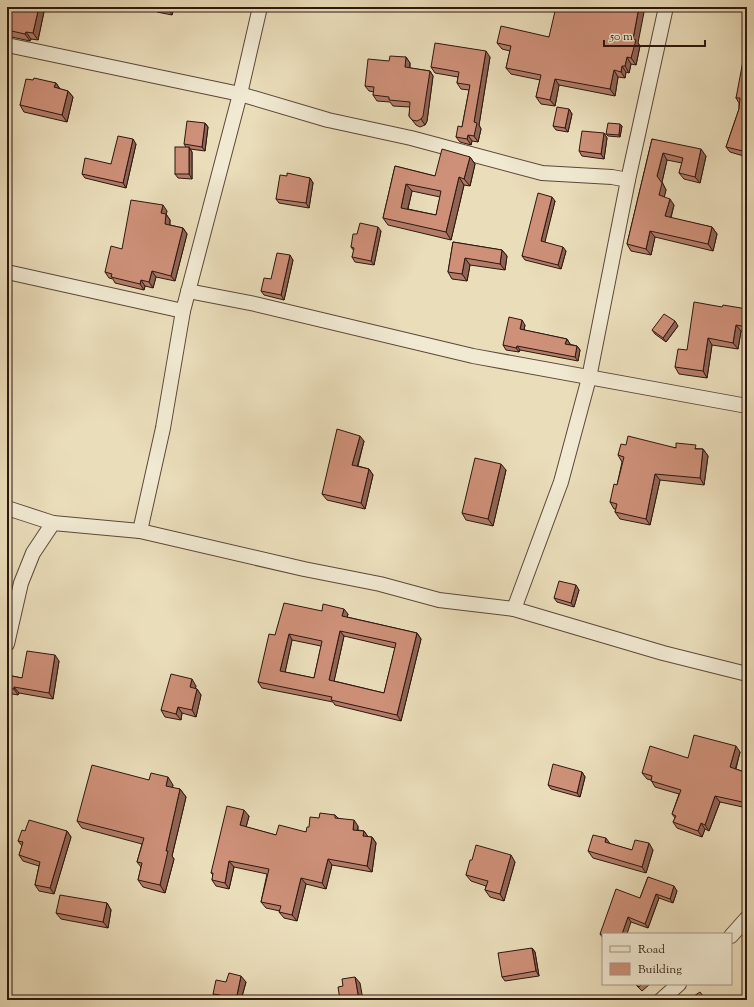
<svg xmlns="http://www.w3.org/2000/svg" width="754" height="1007" viewBox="0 0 754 1007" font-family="'Sorts Mill Goudy',serif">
  <rect width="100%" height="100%" fill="#eaddba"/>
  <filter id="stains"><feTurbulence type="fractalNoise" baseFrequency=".005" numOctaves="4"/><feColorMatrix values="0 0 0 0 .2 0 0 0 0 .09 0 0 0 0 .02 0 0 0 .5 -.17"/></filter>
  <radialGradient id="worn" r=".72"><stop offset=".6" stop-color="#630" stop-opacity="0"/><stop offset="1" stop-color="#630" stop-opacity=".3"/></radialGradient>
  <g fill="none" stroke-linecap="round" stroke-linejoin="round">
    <defs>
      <g id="minor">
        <path d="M 7,45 L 240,94 L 328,120 L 411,138 L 542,173 L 612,177 L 628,180"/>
        <path d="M 7,272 L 183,311"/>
        <path d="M 188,291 L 255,304 L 473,356 L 747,406"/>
        <path d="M 7,508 L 53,523"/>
        <path d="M 140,531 L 304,569 L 380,584 L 439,600 L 514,609 L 561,482 L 589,378 L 628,180 L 666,7"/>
        <path d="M 514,609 L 663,653 L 747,674"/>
        <path d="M 7,644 L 21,583 L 33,553 L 53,523 L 140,531 L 163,428 L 183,311 L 240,94 L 260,7"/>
        <path d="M 731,936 L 747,918"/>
        <path d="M 661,1000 L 679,984"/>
      </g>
    </defs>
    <!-- minor casing -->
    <use href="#minor" stroke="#5c4839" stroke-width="16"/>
    <!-- minor -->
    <use href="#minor" stroke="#f1e9d2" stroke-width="14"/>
  </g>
  <!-- wall -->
  <g fill="#b17c68" stroke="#2d160e" fill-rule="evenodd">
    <path d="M 7,7 L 45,7 L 38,40 L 31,39 L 30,41 L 7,36 Z"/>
    <path d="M 153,7 L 174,7 L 172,15 L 157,12 Z"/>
    <path d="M 549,37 L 638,43 L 640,46 L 636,65 L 631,64 L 629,73 L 626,72 L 625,78 L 618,77 L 615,96 L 559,85 L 555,106 L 541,104 L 536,97 L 540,80 L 511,74 L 506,68 L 510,51 L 502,49 L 497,43 Z"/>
    <path d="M 406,57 L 410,63 L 410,68 L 430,71 L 433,76 L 427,121 L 425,125 L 420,127 L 416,125 L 409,116 L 410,107 L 393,106 L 390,102 L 377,101 L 373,95 L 374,92 L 369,91 L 365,86 L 389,61 Z"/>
    <path d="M 490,57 L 479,125 L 481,129 L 478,142 L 472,141 L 471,145 L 460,142 L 456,137 L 462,127 L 469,90 L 461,89 L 457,83 L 458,77 L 435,73 L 431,67 Z"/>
    <path d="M 747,62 L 747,157 L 730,152 L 726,147 L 739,109 L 739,103 L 736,98 Z"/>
    <path d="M 33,80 L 56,83 L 60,89 L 68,91 L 73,97 L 67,122 L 24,112 L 20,105 Z"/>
    <path d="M 569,109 L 572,114 L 568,132 L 556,130 L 553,126 Z"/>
    <path d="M 205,123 L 208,127 L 205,151 L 190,149 L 192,152 L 192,179 L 178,178 L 175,174 L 186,147 L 184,144 Z"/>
    <path d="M 620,124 L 622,126 L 620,137 L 608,136 L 606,134 Z"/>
    <path d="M 604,133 L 607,138 L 604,159 L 582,156 L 579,151 Z"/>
    <path d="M 652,139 L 706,156 L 700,183 L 684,179 L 679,173 L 682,163 L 667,160 L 662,182 L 666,190 L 664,197 L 674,205 L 671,218 L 712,227 L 717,234 L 713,251 L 655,237 L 651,255 L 631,251 L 627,244 Z"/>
    <path d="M 136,144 L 126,188 L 85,178 L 82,174 L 111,164 Z"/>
    <path d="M 470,157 L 475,164 L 470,186 L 464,185 L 451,240 L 388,225 L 383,218 L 395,166 L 435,176 ZM 412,191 L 440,197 L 436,215 L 408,209 Z"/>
    <path d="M 287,176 L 310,178 L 313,183 L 309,208 L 279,203 L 276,199 Z"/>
    <path d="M 555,201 L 544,242 L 566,251 L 561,269 L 525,260 L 522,256 Z"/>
    <path d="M 167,211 L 166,214 L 170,220 L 170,225 L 183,228 L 187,234 L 175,281 L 156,277 L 153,288 L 145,286 L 144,290 L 115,283 L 113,279 L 109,278 L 105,272 L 122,249 Z"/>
    <path d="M 381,231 L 374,265 L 355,262 L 352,257 L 354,251 L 351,247 L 357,234 Z"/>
    <path d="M 453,242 L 502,250 L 507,256 L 505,270 L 470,265 L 467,281 L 452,279 L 448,272 Z"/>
    <path d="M 293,260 L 284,300 L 264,295 L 261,291 L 271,279 Z"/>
    <path d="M 722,307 L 747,309 L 747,333 L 741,331 L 738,349 L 712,345 L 707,378 L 679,374 L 675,367 L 687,350 Z"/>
    <path d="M 525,325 L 524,330 L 567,339 L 570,344 L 569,344 L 577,346 L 580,350 L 578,361 L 520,350 L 519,352 L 506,350 L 503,345 Z"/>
    <path d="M 678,326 L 666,342 L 655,334 L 652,330 Z"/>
    <path d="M 364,441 L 358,466 L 369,469 L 373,475 L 365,509 L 327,500 L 322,494 Z"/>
    <path d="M 626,445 L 703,449 L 708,456 L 704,485 L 660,480 L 650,525 L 620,519 L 615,512 L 616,509 L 614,509 L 610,502 L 617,485 L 622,462 L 618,455 Z"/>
    <path d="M 506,470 L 493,526 L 466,520 L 462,513 Z"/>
    <path d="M 579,590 L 574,607 L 557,602 L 554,598 Z"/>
    <path d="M 322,611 L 348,614 L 347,617 L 417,633 L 421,639 L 401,721 L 335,705 L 333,702 L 262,688 L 258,682 L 275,635 ZM 344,636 L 395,648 L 384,693 L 334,681 ZM 292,640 L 321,646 L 314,678 L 285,672 Z"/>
    <path d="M 59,661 L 53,699 L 19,693 L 18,695 L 7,693 L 7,675 L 22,678 Z"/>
    <path d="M 196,686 L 195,689 L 197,689 L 201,695 L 196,717 L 182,713 L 181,720 L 165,717 L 161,710 Z"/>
    <path d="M 740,752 L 736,769 L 747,773 L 747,808 L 720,802 L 709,831 L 705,829 L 702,837 L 677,828 L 673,822 L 675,818 L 672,814 L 679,794 L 655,787 L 651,780 L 647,779 L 642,773 L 688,758 Z"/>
    <path d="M 582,772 L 585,777 L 580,797 L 551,789 L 548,785 Z"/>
    <path d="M 149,780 L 173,785 L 172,788 L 180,789 L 186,797 L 172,856 L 174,859 L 165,893 L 143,887 L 138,880 L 141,867 L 137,862 L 142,844 L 82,828 L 77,821 Z"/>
    <path d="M 335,815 L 338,818 L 358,826 L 358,830 L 364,831 L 368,837 L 372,837 L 376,843 L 372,872 L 332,865 L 326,889 L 306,884 L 297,921 L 284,918 L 279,912 L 280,911 L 266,908 L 261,902 L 267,874 L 234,867 L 229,889 L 216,886 L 212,880 L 213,875 L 211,873 L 249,816 L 246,827 L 276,835 L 306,832 L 309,827 L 319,818 Z"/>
    <path d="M 25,831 L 67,831 L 71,837 L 54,894 L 39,891 L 35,885 L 39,866 L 23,861 L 19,855 L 22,846 L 18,841 Z"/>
    <path d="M 610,844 L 632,850 L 653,850 L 646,873 L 593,858 L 588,851 Z"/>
    <path d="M 472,860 L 515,862 L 504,901 L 490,897 L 485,890 L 486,886 L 471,881 L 466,875 Z"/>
    <path d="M 648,877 L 677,891 L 673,903 L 659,898 L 648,928 L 631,922 L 603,934 L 603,938 L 600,934 L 640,898 Z"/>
    <path d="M 107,903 L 111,910 L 108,928 L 61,919 L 56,913 Z"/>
    <path d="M 532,948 L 535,952 L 539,976 L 505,981 L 502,977 Z"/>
    <path d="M 226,982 L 246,982 L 241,1000 L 217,1000 L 213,994 Z"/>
    <path d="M 635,984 L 650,984 L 642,991 Z"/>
  </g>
  <!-- shaded-wall -->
  <g fill="#906555" stroke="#2d160e">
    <path d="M 39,7 L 45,7 L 38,40 L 33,33 Z"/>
    <path d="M 167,7 L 174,7 L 172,15 L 167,8 Z"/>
    <path d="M 639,7 L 645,7 L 638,43 L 640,46 L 636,65 L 631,58 L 633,39 Z"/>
    <path d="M 26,32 L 31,39 L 30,41 L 25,34 Z"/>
    <path d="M 486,51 L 490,57 L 479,125 L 481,129 L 478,142 L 474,136 L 474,122 Z"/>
    <path d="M 406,57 L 410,63 L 409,73 L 405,67 Z"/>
    <path d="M 627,57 L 631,64 L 629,73 L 625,66 Z"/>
    <path d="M 622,66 L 626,72 L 625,78 L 621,72 Z"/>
    <path d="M 614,70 L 618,77 L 615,96 L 610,89 Z"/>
    <path d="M 430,71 L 433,76 L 427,121 L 425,125 L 421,119 Z"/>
    <path d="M 555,79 L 559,85 L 555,106 L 550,100 Z"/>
    <path d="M 56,83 L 60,89 L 54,87 Z"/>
    <path d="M 68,91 L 73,97 L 67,122 L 62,115 Z"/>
    <path d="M 569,109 L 572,114 L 568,132 L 565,128 Z"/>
    <path d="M 205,123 L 208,127 L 205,151 L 202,147 Z"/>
    <path d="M 620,124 L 622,126 L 620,137 L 619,135 Z"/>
    <path d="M 604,133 L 607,138 L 604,159 L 601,154 Z"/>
    <path d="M 468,135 L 472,141 L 471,145 L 467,139 Z"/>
    <path d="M 133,139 L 136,144 L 126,188 L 123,183 Z"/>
    <path d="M 189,147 L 192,152 L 192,179 L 189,174 Z"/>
    <path d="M 701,149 L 706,156 L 700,183 L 695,177 Z"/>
    <path d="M 663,153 L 667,160 L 662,182 L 666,190 L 663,202 L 659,195 L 657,176 Z"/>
    <path d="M 470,157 L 475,164 L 470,186 L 464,179 Z"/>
    <path d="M 459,177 L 464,185 L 451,240 L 446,232 Z"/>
    <path d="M 310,178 L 313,183 L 309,208 L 306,203 Z"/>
    <path d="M 406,184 L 412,191 L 406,216 L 401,208 Z"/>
    <path d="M 552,197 L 555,201 L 544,246 L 541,241 Z"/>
    <path d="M 670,199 L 674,205 L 669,223 L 665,216 Z"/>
    <path d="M 163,205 L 167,211 L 165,219 L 161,213 Z"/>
    <path d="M 166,214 L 170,220 L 169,230 L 165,224 Z"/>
    <path d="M 378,227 L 381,231 L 374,265 L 371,261 Z"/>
    <path d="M 712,227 L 717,234 L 713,251 L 708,244 Z"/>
    <path d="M 183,228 L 187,234 L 175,281 L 171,276 Z"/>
    <path d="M 650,231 L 655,237 L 651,255 L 646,249 Z"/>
    <path d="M 563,247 L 566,251 L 561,269 L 558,265 Z"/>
    <path d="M 502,250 L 507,256 L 505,270 L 500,264 Z"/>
    <path d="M 290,255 L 293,260 L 284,300 L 281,295 Z"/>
    <path d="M 465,258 L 470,265 L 467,281 L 462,274 Z"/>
    <path d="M 152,271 L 156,277 L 153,288 L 149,282 Z"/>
    <path d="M 141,280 L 145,286 L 144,290 L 140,284 Z"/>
    <path d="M 522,320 L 525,325 L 523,334 L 520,329 Z"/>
    <path d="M 675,321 L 678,326 L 666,342 L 663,338 Z"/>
    <path d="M 736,325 L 741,331 L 738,349 L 733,343 Z"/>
    <path d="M 708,338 L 712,345 L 707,378 L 703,371 Z"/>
    <path d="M 567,339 L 570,344 L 568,348 L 565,344 Z"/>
    <path d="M 517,346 L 520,350 L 519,352 L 516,348 Z"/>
    <path d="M 577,346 L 580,350 L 578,361 L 575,357 Z"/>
    <path d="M 360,436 L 364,441 L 356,471 L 352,465 Z"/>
    <path d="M 703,449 L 708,456 L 704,485 L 700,478 Z"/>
    <path d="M 501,464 L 506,470 L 493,526 L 488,519 Z"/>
    <path d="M 369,469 L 373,475 L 365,509 L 361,503 Z"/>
    <path d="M 655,474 L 660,480 L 650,525 L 646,519 Z"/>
    <path d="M 576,585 L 579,590 L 574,607 L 571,603 Z"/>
    <path d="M 344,609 L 348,614 L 346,622 L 342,616 Z"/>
    <path d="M 340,631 L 344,636 L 333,686 L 329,680 Z"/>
    <path d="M 417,633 L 421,639 L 401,721 L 397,715 Z"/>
    <path d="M 289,634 L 292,640 L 284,677 L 280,671 Z"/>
    <path d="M 55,655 L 59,661 L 53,699 L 49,693 Z"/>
    <path d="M 192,679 L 196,686 L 194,694 L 190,687 Z"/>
    <path d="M 14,687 L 19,693 L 18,695 L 14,689 Z"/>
    <path d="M 197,689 L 201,695 L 196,717 L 192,710 Z"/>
    <path d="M 178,707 L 182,713 L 181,720 L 176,714 Z"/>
    <path d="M 736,746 L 740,752 L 734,774 L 730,767 Z"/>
    <path d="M 582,772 L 585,777 L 580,797 L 577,793 Z"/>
    <path d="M 168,777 L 173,785 L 171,794 L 166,786 Z"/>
    <path d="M 180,789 L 186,797 L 172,856 L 174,859 L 165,893 L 160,885 L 166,851 Z"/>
    <path d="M 715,796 L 720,802 L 709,831 L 705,825 Z"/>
    <path d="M 244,810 L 249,816 L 245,831 L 240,825 Z"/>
    <path d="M 354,820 L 358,826 L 357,836 L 353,830 Z"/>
    <path d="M 701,823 L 705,829 L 702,837 L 698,831 Z"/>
    <path d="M 67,831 L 71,837 L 54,894 L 50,888 Z"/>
    <path d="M 364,831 L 369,838 L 363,836 Z"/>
    <path d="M 372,837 L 376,843 L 372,872 L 367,866 Z"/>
    <path d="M 606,838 L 611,845 L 605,842 Z"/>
    <path d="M 649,843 L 653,850 L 646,873 L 642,867 Z"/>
    <path d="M 511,855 L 515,862 L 504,901 L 500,894 Z"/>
    <path d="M 328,859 L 332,865 L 326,889 L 322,883 Z"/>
    <path d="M 229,861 L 234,867 L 229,889 L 225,883 Z"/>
    <path d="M 301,878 L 306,884 L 297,921 L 292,915 Z"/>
    <path d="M 674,886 L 677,891 L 673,903 L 670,899 Z"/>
    <path d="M 656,894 L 659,898 L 648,928 L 645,924 Z"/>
    <path d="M 107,903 L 111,910 L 108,928 L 103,922 Z"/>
    <path d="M 628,917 L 631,922 L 627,934 L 622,934 Z"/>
    <path d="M 532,948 L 535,952 L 539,976 L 536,971 Z"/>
    <path d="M 241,976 L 246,982 L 241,1000 L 236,1000 Z"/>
    <path d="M 355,977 L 360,983 L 363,1000 L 359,1000 Z"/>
  </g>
  <!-- building -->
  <g fill="#ce9079" stroke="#2d160e" fill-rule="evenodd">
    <path d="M 7,7 L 39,7 L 33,33 L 26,32 L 25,34 L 7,30 Z"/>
    <path d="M 556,7 L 639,7 L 633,39 L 636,40 L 631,58 L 627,57 L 625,66 L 622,66 L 621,72 L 614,70 L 610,89 L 555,79 L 550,100 L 536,97 L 541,75 L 506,68 L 511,46 L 497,43 L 501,26 L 549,37 Z"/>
    <path d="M 435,43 L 486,51 L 474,122 L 477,123 L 474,136 L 468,135 L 467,139 L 456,137 L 458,126 L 462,127 L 470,85 L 457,83 L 459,72 L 431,67 Z"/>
    <path d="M 390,56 L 406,57 L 405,67 L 430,71 L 423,116 L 421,119 L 417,121 L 412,120 L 409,116 L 410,102 L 389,100 L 389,97 L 373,95 L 374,87 L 365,86 L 368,59 L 389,61 Z"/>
    <path d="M 743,61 L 747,62 L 747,152 L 726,147 L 739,109 L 740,98 L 736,98 Z"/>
    <path d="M 34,78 L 56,83 L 54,87 L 68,91 L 62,115 L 20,105 L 26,79 L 33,80 Z"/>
    <path d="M 557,107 L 569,109 L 565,128 L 553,126 Z"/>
    <path d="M 187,121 L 205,123 L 202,147 L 184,144 Z"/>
    <path d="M 608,123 L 620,124 L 619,135 L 606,134 Z"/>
    <path d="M 582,131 L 604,133 L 601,154 L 579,151 Z"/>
    <path d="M 118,136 L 133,139 L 123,183 L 82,174 L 85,158 L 111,164 Z"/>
    <path d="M 652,139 L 701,149 L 695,177 L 679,173 L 683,158 L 663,153 L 657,176 L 662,183 L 659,195 L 670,199 L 665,216 L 712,227 L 708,244 L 650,231 L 646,249 L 627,244 Z"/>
    <rect x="175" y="147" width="14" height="27"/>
    <path d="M 442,149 L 470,157 L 464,179 L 459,177 L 446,232 L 383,218 L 395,166 L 435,176 ZM 406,184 L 441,191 L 436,215 L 401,208 Z"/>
    <path d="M 287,173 L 310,178 L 306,203 L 276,199 L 280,175 L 287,176 Z"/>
    <path d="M 538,193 L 552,197 L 541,241 L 563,247 L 558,265 L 522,256 Z"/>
    <path d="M 131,200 L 163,205 L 161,213 L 166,214 L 165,224 L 183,228 L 171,276 L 152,271 L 149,282 L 141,280 L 140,284 L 111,277 L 112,274 L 105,272 L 111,246 L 122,249 Z"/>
    <path d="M 360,223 L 378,227 L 371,261 L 352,257 L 354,248 L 351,247 L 353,234 L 357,234 Z"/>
    <path d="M 453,242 L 502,250 L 500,264 L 465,258 L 462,274 L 448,272 Z"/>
    <path d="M 277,253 L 290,255 L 281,295 L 261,291 L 264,278 L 271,279 Z"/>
    <path d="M 694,302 L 722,307 L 723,305 L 747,309 L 747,327 L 736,325 L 733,343 L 708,338 L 703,371 L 675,367 L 678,349 L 687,350 Z"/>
    <path d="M 664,314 L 675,321 L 663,338 L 652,330 Z"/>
    <path d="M 509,317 L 522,320 L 520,329 L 567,339 L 565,344 L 577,346 L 575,357 L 517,346 L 516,348 L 503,345 Z"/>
    <path d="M 337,429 L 360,436 L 352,465 L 369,469 L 361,503 L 322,494 Z"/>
    <path d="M 628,436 L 676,448 L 676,443 L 696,445 L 695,449 L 703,449 L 700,478 L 655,474 L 646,519 L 615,512 L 617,504 L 610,502 L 614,484 L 617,485 L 624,457 L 618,455 L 621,444 L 626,445 Z"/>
    <path d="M 475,458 L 501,464 L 488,519 L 462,513 Z"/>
    <path d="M 559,581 L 576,585 L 571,603 L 554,598 Z"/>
    <path d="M 284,603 L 322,611 L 323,604 L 344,609 L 342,616 L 417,633 L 397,715 L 331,700 L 332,697 L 258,682 L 269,634 L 275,635 ZM 340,631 L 396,643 L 384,693 L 329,680 ZM 289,634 L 322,641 L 314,678 L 280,671 Z"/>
    <path d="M 27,651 L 55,655 L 49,693 L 14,687 L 14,689 L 7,688 L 7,675 L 22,678 Z"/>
    <path d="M 171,674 L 192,679 L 190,687 L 197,689 L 192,710 L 178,707 L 176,714 L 161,710 Z"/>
    <path d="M 694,735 L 736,746 L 730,767 L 747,773 L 747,803 L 715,796 L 705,825 L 701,823 L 698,831 L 673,822 L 676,816 L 672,814 L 681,790 L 651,781 L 652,776 L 642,773 L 650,746 L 688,758 Z"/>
    <path d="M 553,764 L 582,772 L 577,793 L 548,785 Z"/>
    <path d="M 92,765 L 149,780 L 151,773 L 168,777 L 166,786 L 180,789 L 166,851 L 168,851 L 160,885 L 138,880 L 142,863 L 137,862 L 144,838 L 77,821 Z"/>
    <path d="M 227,806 L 244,810 L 240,825 L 276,835 L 279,825 L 306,832 L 307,827 L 309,827 L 310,817 L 319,818 L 320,813 L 335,815 L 335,818 L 354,820 L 353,830 L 364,831 L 363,836 L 372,837 L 367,866 L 328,859 L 322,883 L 301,878 L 292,915 L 279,912 L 281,906 L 261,902 L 269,869 L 229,861 L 225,883 L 212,880 L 213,873 L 211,873 Z"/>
    <path d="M 29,820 L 67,831 L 50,888 L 35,885 L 40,862 L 19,855 L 23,842 L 18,841 L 22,830 L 25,831 Z"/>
    <path d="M 593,835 L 606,838 L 605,842 L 632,850 L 635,840 L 649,843 L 642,867 L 588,851 Z"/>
    <path d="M 476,845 L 511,855 L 500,894 L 485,890 L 488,881 L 466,875 L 470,860 L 472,860 Z"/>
    <path d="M 648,877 L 674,886 L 670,899 L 656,894 L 645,924 L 628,917 L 622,934 L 603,934 L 603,935 L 600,934 L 616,889 L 640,898 Z"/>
    <path d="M 60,895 L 107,903 L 103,922 L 56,913 Z"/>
    <path d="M 532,948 L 536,971 L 502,977 L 498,953 Z"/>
    <path d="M 229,973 L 241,976 L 236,1000 L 219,1000 L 220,995 L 213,994 L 216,980 L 226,982 Z"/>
    <path d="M 355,977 L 359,1000 L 340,1000 L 338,987 L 343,986 L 342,979 Z"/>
    <path d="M 636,984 L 642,984 L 639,987 Z"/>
    <path d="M 700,992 L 706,1000 L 688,1000 Z"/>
  </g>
  <!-- margin -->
  <rect width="754" height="1007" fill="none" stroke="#eaddba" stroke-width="24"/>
  <rect x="8" y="8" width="738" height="991" fill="none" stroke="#2d160e" stroke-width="2"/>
  <rect x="12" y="12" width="730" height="983" fill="none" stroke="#2d160e"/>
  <!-- legend -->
  <rect x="602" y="933" width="130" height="52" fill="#f1e9d2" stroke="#a39584"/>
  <rect x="610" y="946" width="20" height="6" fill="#f1e9d2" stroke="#a39584"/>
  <text x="638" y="953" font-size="12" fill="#2d160e">Road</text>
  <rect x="610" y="963" width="20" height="12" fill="#ce9079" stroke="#a39584"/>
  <text x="638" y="973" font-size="12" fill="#2d160e">Building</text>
  <!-- scale -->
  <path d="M604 40v6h101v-6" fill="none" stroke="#2d160e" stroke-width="2"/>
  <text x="610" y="40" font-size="12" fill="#2d160e" stroke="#f1e9d2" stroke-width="3" paint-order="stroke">50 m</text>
  <rect width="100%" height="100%" filter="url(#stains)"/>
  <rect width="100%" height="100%" fill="url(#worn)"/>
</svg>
